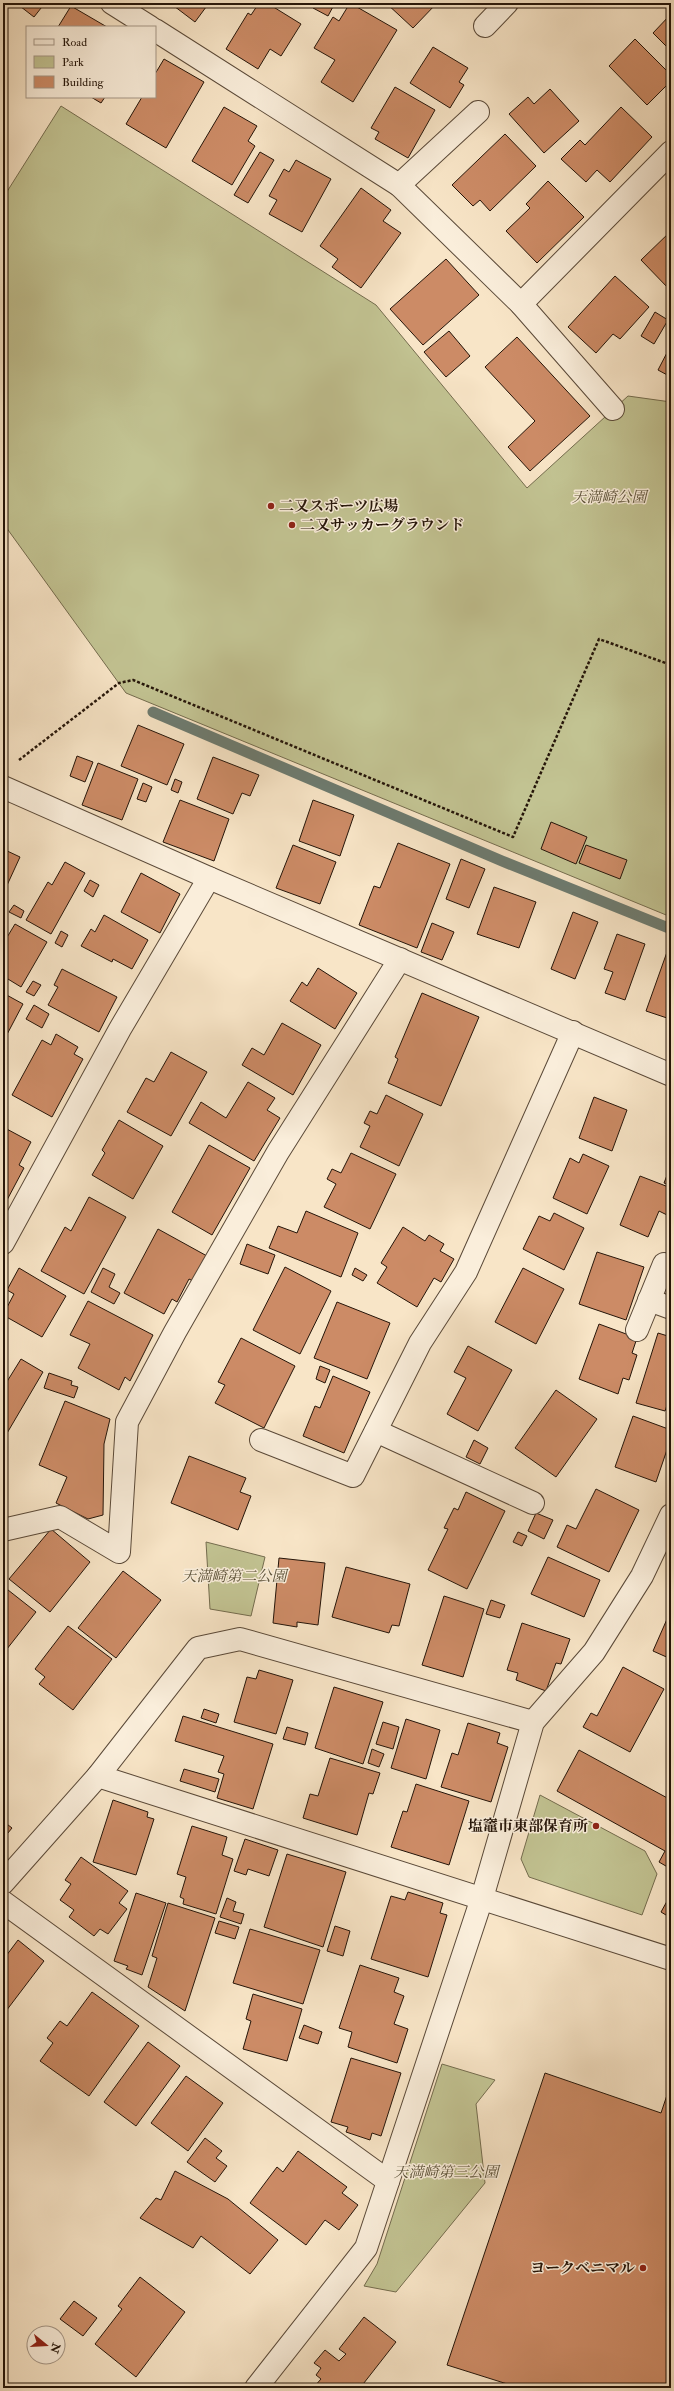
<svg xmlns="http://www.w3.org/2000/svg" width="674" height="2391" viewBox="0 0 674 2391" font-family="'IM FELL Double Pica','Noto Serif JP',serif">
  <rect width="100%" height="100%" fill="#f8e5c7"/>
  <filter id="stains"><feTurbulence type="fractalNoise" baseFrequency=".005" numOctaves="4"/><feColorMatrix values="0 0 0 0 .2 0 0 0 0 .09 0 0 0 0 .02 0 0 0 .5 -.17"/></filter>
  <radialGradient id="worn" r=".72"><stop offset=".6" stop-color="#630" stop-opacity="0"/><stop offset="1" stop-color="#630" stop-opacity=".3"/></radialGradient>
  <!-- green -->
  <g fill="#c2c392" stroke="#746c4e">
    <path d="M 61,106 L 376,305 L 527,488 L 628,396 L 671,402 L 671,917 L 126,693 L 3,523 L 3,198 Z"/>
    <path d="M 206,1542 L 265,1557 L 251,1616 L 210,1609 Z"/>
    <path d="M 540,1795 L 645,1851 L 657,1874 L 642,1915 L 529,1877 L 521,1859 Z"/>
    <path d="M 442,2064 L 495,2080 L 476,2104 L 485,2183 L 396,2292 L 364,2286 L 377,2264 Z"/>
  </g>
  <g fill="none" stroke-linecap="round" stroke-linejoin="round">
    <!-- stream -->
    <path stroke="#6d7b70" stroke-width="11" d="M 153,712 L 502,861 L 671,929"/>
  </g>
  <!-- building -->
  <g fill="#cc8b66" stroke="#251509">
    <path d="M 16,3 L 45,3 L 34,17 Z"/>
    <path d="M 170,3 L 209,3 L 195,22 Z"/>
    <path d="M 259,3 L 267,3 L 301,24 L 281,56 L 270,49 L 258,69 L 226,49 L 248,13 L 251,15 Z"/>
    <path d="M 315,3 L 335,3 L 328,16 L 313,8 Z"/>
    <path d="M 350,3 L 397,30 L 353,102 L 321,82 L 335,60 L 314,48 L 333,17 L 339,21 Z"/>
    <path d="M 386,3 L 437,3 L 413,28 Z"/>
    <path d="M 71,6 L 107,27 L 58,27 Z"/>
    <path d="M 671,14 L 671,51 L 653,33 Z"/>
    <path d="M 635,39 L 671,75 L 671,81 L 647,105 L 609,66 Z"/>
    <path d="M 433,47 L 468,68 L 459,82 L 464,85 L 450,108 L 410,83 Z"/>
    <path d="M 164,59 L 204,82 L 166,148 L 126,124 L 142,97 L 155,97 L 155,74 Z"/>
    <path d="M 395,87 L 435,110 L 408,158 L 375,139 L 379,132 L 371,128 Z"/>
    <path d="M 550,89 L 579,121 L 544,153 L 509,114 L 528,97 L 534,104 Z"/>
    <path d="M 91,97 L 105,97 L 101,103 Z"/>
    <path d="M 224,107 L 257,126 L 248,141 L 255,146 L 232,185 L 192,161 Z"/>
    <path d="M 621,107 L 652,137 L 610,182 L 597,170 L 586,182 L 561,159 L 580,140 L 585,145 Z"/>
    <path d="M 505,134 L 536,166 L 490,211 L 480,200 L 473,206 L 452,185 Z"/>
    <path d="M 260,152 L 274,160 L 248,203 L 234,195 Z"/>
    <path d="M 296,160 L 331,179 L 302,232 L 269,214 L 277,200 L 269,196 L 284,169 L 289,172 Z"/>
    <path d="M 548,181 L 584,217 L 537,263 L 506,231 L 530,208 L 526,204 Z"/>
    <path d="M 361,188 L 391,210 L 383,221 L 401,233 L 361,288 L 332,267 L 338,259 L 320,246 Z"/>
    <path d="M 671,231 L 671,289 L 670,290 L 641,260 Z"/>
    <path d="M 446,259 L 479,295 L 423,345 L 390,309 Z"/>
    <path d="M 615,276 L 649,307 L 620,339 L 613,334 L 596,353 L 568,327 Z"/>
    <path d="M 655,312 L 668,320 L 654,344 L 641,336 Z"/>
    <path d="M 449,331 L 470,356 L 446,377 L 424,352 Z"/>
    <path d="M 517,337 L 590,416 L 530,471 L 508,447 L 535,421 L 485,367 Z"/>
    <path d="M 671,345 L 671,377 L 658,370 Z"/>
    <path d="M 138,725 L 184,744 L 167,785 L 121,766 Z"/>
    <path d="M 77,756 L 93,762 L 85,782 L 70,776 Z"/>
    <path d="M 213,757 L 259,775 L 250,796 L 242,793 L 233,814 L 197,799 Z"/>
    <path d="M 98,763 L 138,779 L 122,820 L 82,805 Z"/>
    <path d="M 175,779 L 182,782 L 178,793 L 171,790 Z"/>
    <path d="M 143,783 L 152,787 L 146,802 L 137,799 Z"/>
    <path d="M 180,800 L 229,819 L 214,861 L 163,842 Z"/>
    <path d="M 313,800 L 354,815 L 340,856 L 299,841 Z"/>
    <path d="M 551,822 L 587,837 L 576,864 L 541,849 Z"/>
    <path d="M 398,843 L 450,864 L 417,948 L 359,925 L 374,886 L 380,888 Z"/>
    <path d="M 293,845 L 336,862 L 320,904 L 276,888 Z"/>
    <path d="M 586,845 L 627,860 L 620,879 L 579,863 Z"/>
    <path d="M 3,849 L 20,857 L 3,894 Z"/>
    <path d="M 461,859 L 485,869 L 469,908 L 446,899 Z"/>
    <path d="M 65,862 L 85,873 L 51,934 L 26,920 L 48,882 L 52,885 Z"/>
    <path d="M 141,873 L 180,894 L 160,933 L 121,912 Z"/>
    <path d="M 90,880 L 99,885 L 93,897 L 84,891 Z"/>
    <path d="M 494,887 L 536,902 L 519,948 L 477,934 Z"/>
    <path d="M 14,905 L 24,911 L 21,918 L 9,912 Z"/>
    <path d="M 573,912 L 598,922 L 575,979 L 551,969 Z"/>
    <path d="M 104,915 L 148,940 L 132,969 L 113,959 L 112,962 L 81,946 L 91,929 L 95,932 Z"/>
    <path d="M 432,923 L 454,932 L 442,960 L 421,952 Z"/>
    <path d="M 15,924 L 47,942 L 21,987 L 3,976 L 3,944 Z"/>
    <path d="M 61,931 L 68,935 L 62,947 L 55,943 Z"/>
    <path d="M 617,934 L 645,944 L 625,1000 L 605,993 L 613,972 L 604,969 Z"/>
    <path d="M 667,952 L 671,954 L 671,1007 L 667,1018 L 646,1011 Z"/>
    <path d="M 318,968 L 357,993 L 335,1029 L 290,1001 L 302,982 L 307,986 Z"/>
    <path d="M 62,969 L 117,997 L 99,1032 L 48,1005 L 58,987 L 54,985 Z"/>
    <path d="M 33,981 L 41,985 L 34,996 L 26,992 Z"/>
    <path d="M 3,993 L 23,1004 L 3,1042 Z"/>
    <path d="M 422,993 L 479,1017 L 441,1106 L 388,1083 L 398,1059 L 395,1057 Z"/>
    <path d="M 34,1005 L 49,1014 L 42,1028 L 26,1019 Z"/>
    <path d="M 282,1023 L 321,1045 L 293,1095 L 242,1065 L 252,1048 L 264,1055 Z"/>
    <path d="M 56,1034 L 78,1047 L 74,1054 L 83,1059 L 52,1117 L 12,1095 L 42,1040 L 51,1045 Z"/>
    <path d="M 171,1052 L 207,1072 L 171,1136 L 127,1112 L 146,1078 L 154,1082 Z"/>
    <path d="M 248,1082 L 275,1098 L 267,1110 L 280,1118 L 254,1161 L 189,1123 L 201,1102 L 226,1118 Z"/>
    <path d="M 386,1095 L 423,1114 L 399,1166 L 360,1147 L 370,1126 L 364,1123 L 370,1111 L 377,1114 Z"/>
    <path d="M 594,1097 L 627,1110 L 612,1151 L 579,1138 Z"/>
    <path d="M 119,1120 L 163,1146 L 133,1199 L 92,1175 L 105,1153 L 102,1150 Z"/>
    <path d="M 3,1127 L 31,1142 L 19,1165 L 24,1168 L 7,1200 L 3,1198 Z"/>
    <path d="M 209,1145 L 250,1168 L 212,1235 L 172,1212 Z"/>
    <path d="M 351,1153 L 396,1174 L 370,1229 L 324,1207 L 336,1184 L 327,1179 L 332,1169 L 341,1173 Z"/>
    <path d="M 583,1154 L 609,1166 L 587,1214 L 553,1198 L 570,1158 L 579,1163 Z"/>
    <path d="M 671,1165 L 671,1186 L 664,1183 Z"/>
    <path d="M 640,1176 L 671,1188 L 669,1216 L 659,1211 L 648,1237 L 620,1225 Z"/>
    <path d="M 89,1197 L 126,1217 L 84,1294 L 41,1271 L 65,1227 L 71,1231 Z"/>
    <path d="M 306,1211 L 358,1233 L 341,1277 L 269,1248 L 278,1226 L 297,1233 Z"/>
    <path d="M 554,1213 L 584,1228 L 564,1270 L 523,1249 L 539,1216 L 550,1221 Z"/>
    <path d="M 403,1227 L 425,1241 L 429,1235 L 444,1244 L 440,1251 L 454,1259 L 441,1282 L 434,1278 L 417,1307 L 377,1283 L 387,1267 L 381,1263 Z"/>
    <path d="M 158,1229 L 207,1256 L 193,1281 L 189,1279 L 177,1302 L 172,1299 L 164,1314 L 124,1293 Z"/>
    <path d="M 247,1244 L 275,1255 L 268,1274 L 240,1264 Z"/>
    <path d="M 597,1252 L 644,1267 L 626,1320 L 579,1304 Z"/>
    <path d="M 285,1267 L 331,1291 L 300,1354 L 253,1330 Z"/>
    <path d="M 19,1268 L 66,1296 L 42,1337 L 3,1315 L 14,1294 L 7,1290 Z"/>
    <path d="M 103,1268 L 115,1274 L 109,1287 L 120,1293 L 114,1304 L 91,1292 Z"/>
    <path d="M 355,1268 L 367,1275 L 363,1281 L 352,1275 Z"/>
    <path d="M 523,1268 L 564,1289 L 536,1344 L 495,1322 Z"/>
    <path d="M 88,1301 L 153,1335 L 130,1381 L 125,1377 L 119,1390 L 78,1368 L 90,1344 L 70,1335 Z"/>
    <path d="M 337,1302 L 390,1323 L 367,1379 L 314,1358 Z"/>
    <path d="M 599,1324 L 637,1338 L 632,1353 L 637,1355 L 629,1380 L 623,1378 L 618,1394 L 579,1379 Z"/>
    <path d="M 658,1333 L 671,1337 L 671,1394 L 665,1411 L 636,1403 Z"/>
    <path d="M 241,1338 L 295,1366 L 264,1428 L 215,1403 L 225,1385 L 218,1382 Z"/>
    <path d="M 468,1346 L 512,1370 L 478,1431 L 447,1414 L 466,1378 L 454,1372 Z"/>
    <path d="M 21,1359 L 43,1372 L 3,1440 L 3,1388 Z"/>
    <path d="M 320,1366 L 330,1370 L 325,1383 L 316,1379 Z"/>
    <path d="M 49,1373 L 72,1381 L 71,1385 L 78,1387 L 74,1398 L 44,1388 Z"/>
    <path d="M 333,1376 L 370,1392 L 344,1453 L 303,1436 L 315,1406 L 320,1408 Z"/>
    <path d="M 556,1390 L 597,1419 L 556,1477 L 515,1448 Z"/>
    <path d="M 65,1401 L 110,1419 L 104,1444 L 103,1515 L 88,1519 L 56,1503 L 67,1477 L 39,1465 Z"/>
    <path d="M 633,1416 L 671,1430 L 671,1438 L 656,1482 L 615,1467 Z"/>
    <path d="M 474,1440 L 488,1448 L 480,1464 L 466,1457 Z"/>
    <path d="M 189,1456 L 246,1478 L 240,1492 L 251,1496 L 238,1530 L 171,1503 Z"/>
    <path d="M 596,1489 L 639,1510 L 609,1572 L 557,1547 L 567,1525 L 576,1529 Z"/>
    <path d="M 466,1492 L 505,1511 L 467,1589 L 428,1570 L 448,1529 L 444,1528 L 454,1508 L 458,1510 Z"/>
    <path d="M 536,1513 L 553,1520 L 544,1539 L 528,1531 Z"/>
    <path d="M 51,1529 L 90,1562 L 50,1612 L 9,1579 Z"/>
    <path d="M 518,1532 L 527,1536 L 522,1546 L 513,1542 Z"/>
    <path d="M 548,1557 L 600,1580 L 584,1617 L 531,1594 Z"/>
    <path d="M 279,1558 L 325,1563 L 318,1625 L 297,1622 L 297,1627 L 273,1623 Z"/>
    <path d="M 346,1567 L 410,1584 L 399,1626 L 392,1625 L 389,1633 L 332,1617 Z"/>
    <path d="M 123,1571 L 161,1600 L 116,1658 L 78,1628 Z"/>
    <path d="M 3,1586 L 36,1612 L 3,1654 Z"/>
    <path d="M 444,1596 L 484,1609 L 463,1677 L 422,1665 Z"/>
    <path d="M 491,1600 L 505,1605 L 500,1618 L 486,1614 Z"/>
    <path d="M 671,1610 L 671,1659 L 653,1651 Z"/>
    <path d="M 522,1623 L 570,1639 L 561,1664 L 556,1663 L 546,1691 L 516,1680 L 518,1673 L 507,1670 Z"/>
    <path d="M 68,1626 L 112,1659 L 73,1710 L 39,1684 L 45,1677 L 35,1669 Z"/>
    <path d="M 623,1667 L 664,1689 L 630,1752 L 583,1727 L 591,1713 L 597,1716 Z"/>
    <path d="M 259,1670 L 293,1680 L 276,1734 L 234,1722 L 247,1677 L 256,1679 Z"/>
    <path d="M 334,1687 L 383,1702 L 363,1764 L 315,1748 Z"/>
    <path d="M 204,1709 L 219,1714 L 216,1723 L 201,1718 Z"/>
    <path d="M 183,1716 L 273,1744 L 253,1809 L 217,1798 L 224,1774 L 218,1772 L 224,1756 L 175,1741 Z"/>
    <path d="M 406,1719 L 440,1730 L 426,1779 L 391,1768 Z"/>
    <path d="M 383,1722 L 399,1727 L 393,1749 L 376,1744 Z"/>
    <path d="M 468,1723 L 500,1733 L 497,1743 L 508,1747 L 491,1802 L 441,1787 L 452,1753 L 458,1755 Z"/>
    <path d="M 287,1727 L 308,1733 L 305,1745 L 283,1739 Z"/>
    <path d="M 372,1749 L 384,1754 L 379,1767 L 368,1763 Z"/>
    <path d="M 579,1750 L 671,1800 L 671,1869 L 659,1862 L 665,1851 L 557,1791 Z"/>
    <path d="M 330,1758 L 380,1773 L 373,1794 L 369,1793 L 357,1835 L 303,1818 L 310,1794 L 318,1796 Z"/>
    <path d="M 184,1769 L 219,1779 L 215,1792 L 180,1781 Z"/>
    <path d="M 416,1784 L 469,1801 L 449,1865 L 391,1847 L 403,1811 L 407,1812 Z"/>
    <path d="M 113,1800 L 148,1812 L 147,1817 L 154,1819 L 136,1875 L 93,1862 Z"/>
    <path d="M 3,1821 L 12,1828 L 3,1839 Z"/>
    <path d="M 192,1826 L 227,1837 L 222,1855 L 233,1859 L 216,1914 L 183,1904 L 184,1899 L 180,1897 L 186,1877 L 177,1874 Z"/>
    <path d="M 245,1839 L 278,1850 L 269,1876 L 248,1869 L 246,1875 L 234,1871 Z"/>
    <path d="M 287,1854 L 346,1872 L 323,1947 L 264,1927 Z"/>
    <path d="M 81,1857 L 128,1891 L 119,1903 L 127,1909 L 108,1934 L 100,1929 L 94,1936 L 69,1917 L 74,1910 L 60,1900 L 71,1884 L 65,1880 Z"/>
    <path d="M 408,1892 L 443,1903 L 440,1913 L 447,1915 L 428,1977 L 371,1959 L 391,1896 L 405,1900 Z"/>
    <path d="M 136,1893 L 166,1903 L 142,1975 L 126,1969 L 128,1966 L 114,1961 Z"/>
    <path d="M 671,1894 L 671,1918 L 661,1912 Z"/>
    <path d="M 227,1898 L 236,1902 L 233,1911 L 244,1914 L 241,1924 L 220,1917 Z"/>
    <path d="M 168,1903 L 215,1918 L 185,2011 L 148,1987 L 157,1958 L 152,1956 Z"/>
    <path d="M 219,1921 L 239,1927 L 235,1939 L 215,1933 Z"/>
    <path d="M 335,1926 L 350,1931 L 343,1956 L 327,1951 Z"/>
    <path d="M 250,1929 L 320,1950 L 303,2004 L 233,1983 Z"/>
    <path d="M 18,1940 L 44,1961 L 3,2015 L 3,1960 Z"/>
    <path d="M 360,1965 L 399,1978 L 394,1992 L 404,1996 L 394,2024 L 408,2029 L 397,2063 L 348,2047 L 352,2032 L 339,2028 Z"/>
    <path d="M 92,1992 L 139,2026 L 89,2096 L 40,2061 L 53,2043 L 47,2038 L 60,2021 L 67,2026 Z"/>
    <path d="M 253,1994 L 302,2009 L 287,2061 L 243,2049 L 251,2021 L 246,2019 Z"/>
    <path d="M 304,2025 L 322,2032 L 318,2044 L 299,2038 Z"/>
    <path d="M 148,2042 L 180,2066 L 136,2126 L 104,2102 Z"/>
    <path d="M 351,2058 L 401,2073 L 381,2136 L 372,2133 L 370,2140 L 346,2132 L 348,2127 L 331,2122 Z"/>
    <path d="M 545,2073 L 661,2113 L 671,2083 L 671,2388 L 520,2388 L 447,2365 Z"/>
    <path d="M 186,2076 L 223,2103 L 188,2151 L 151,2123 Z"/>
    <path d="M 205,2138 L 222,2151 L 216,2158 L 227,2166 L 215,2182 L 187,2162 Z"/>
    <path d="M 298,2151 L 347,2187 L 342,2193 L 358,2205 L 339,2230 L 325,2220 L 306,2245 L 250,2203 L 277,2167 L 283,2172 Z"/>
    <path d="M 175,2171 L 228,2199 L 278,2240 L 250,2274 L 201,2236 L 193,2248 L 140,2218 L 156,2198 L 161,2200 Z"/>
    <path d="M 140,2277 L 185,2312 L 136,2377 L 95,2344 L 122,2309 L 118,2306 Z"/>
    <path d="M 74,2301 L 97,2318 L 83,2336 L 60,2319 Z"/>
    <path d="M 364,2317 L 396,2342 L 360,2388 L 313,2388 L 321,2379 L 316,2375 L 321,2368 L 314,2363 L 325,2350 L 339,2361 L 346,2354 L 339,2349 Z"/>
  </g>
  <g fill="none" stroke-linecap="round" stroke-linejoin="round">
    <defs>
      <g id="minor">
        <path d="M 112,3 L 150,27"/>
        <path d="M 485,26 L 507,3"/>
        <path d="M 155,30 L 399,185 L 521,304 L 613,409"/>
        <path d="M 399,185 L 478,112"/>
        <path d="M 521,304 L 671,152"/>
        <path d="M 3,787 L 209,878 L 671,1075"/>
        <path d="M 3,1243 L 120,1029 L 209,878"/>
        <path d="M 649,1300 L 671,1308"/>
        <path d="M 637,1330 L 664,1264"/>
        <path d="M 376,1431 L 533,1503"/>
        <path d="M 261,1440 L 353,1476 L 420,1343 L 466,1272 L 573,1032"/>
        <path d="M 3,1530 L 60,1517 L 119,1552 L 127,1422 L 175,1332 L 278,1152 L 400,959"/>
        <path d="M 98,1776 L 671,1959"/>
        <path d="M 3,1883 L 98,1776 L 198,1648 L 240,1639 L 533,1722"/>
        <path d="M 3,1902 L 388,2181"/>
        <path d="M 256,2388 L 366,2248 L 482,1898 L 533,1722 L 594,1652 L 642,1576 L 671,1515"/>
      </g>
    </defs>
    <!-- minor casing -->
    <use href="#minor" stroke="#5a4938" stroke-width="24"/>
    <!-- path -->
    <path stroke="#251509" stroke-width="2.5" stroke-dasharray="3 2" stroke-linecap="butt" d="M 19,760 L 119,683 L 133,680 L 513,837 L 599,639 L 671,665"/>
    <!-- minor -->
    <use href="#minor" stroke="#faeedb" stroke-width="22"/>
  </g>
  <!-- markers -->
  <g fill="#8f2418" stroke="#faeedb" stroke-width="1.5">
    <circle cx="271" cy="506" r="4"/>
    <circle cx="292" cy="525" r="4"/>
    <circle cx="596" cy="1826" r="4"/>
    <circle cx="643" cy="2268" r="4"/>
  </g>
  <g text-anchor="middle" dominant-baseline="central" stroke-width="3" stroke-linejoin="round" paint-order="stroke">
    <!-- park labels -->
    <g font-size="15" font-style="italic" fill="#5c5239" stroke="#faeedb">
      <text x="609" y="497">天満崎公園</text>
      <text x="234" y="1576">天満崎第二公園</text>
      <text x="446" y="2172">天満崎第三公園</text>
    </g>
    <!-- poi labels -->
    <g font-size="15" font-weight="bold" fill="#251509" stroke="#faeedb" text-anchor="start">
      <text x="279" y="506">二又スポーツ広場</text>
      <text x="300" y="525">二又サッカーグラウンド</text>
      <text x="588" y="1826" text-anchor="end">塩竈市東部保育所</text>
      <text x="635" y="2268" text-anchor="end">ヨークベニマル</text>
    </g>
  </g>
  <!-- margin -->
  <rect width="674" height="2391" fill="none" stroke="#f8e5c7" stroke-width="16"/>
  <rect x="4" y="4" width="666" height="2383" fill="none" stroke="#251509" stroke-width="2"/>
  <rect x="8" y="8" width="658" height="2375" fill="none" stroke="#251509"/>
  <!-- legend -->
  <rect x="26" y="26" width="130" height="72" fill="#faeedb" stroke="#a59787"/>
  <rect x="34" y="39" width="20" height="6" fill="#faeedb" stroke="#a59787"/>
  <text x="62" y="46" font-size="12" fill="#251509">Road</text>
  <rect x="34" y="56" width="20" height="12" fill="#c2c392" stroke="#a59787"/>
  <text x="62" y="66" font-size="12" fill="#251509">Park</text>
  <rect x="34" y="76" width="20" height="12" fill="#cc8b66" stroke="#a59787"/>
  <text x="62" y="86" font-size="12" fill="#251509">Building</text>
  <!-- north arrow -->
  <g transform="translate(46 2345) rotate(108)"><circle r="19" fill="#faeedb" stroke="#a59787"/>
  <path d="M0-3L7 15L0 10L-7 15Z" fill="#8f2418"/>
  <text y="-6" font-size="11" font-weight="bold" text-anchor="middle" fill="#251509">N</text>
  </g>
  <rect width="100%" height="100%" filter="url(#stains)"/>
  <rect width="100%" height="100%" fill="url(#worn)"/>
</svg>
